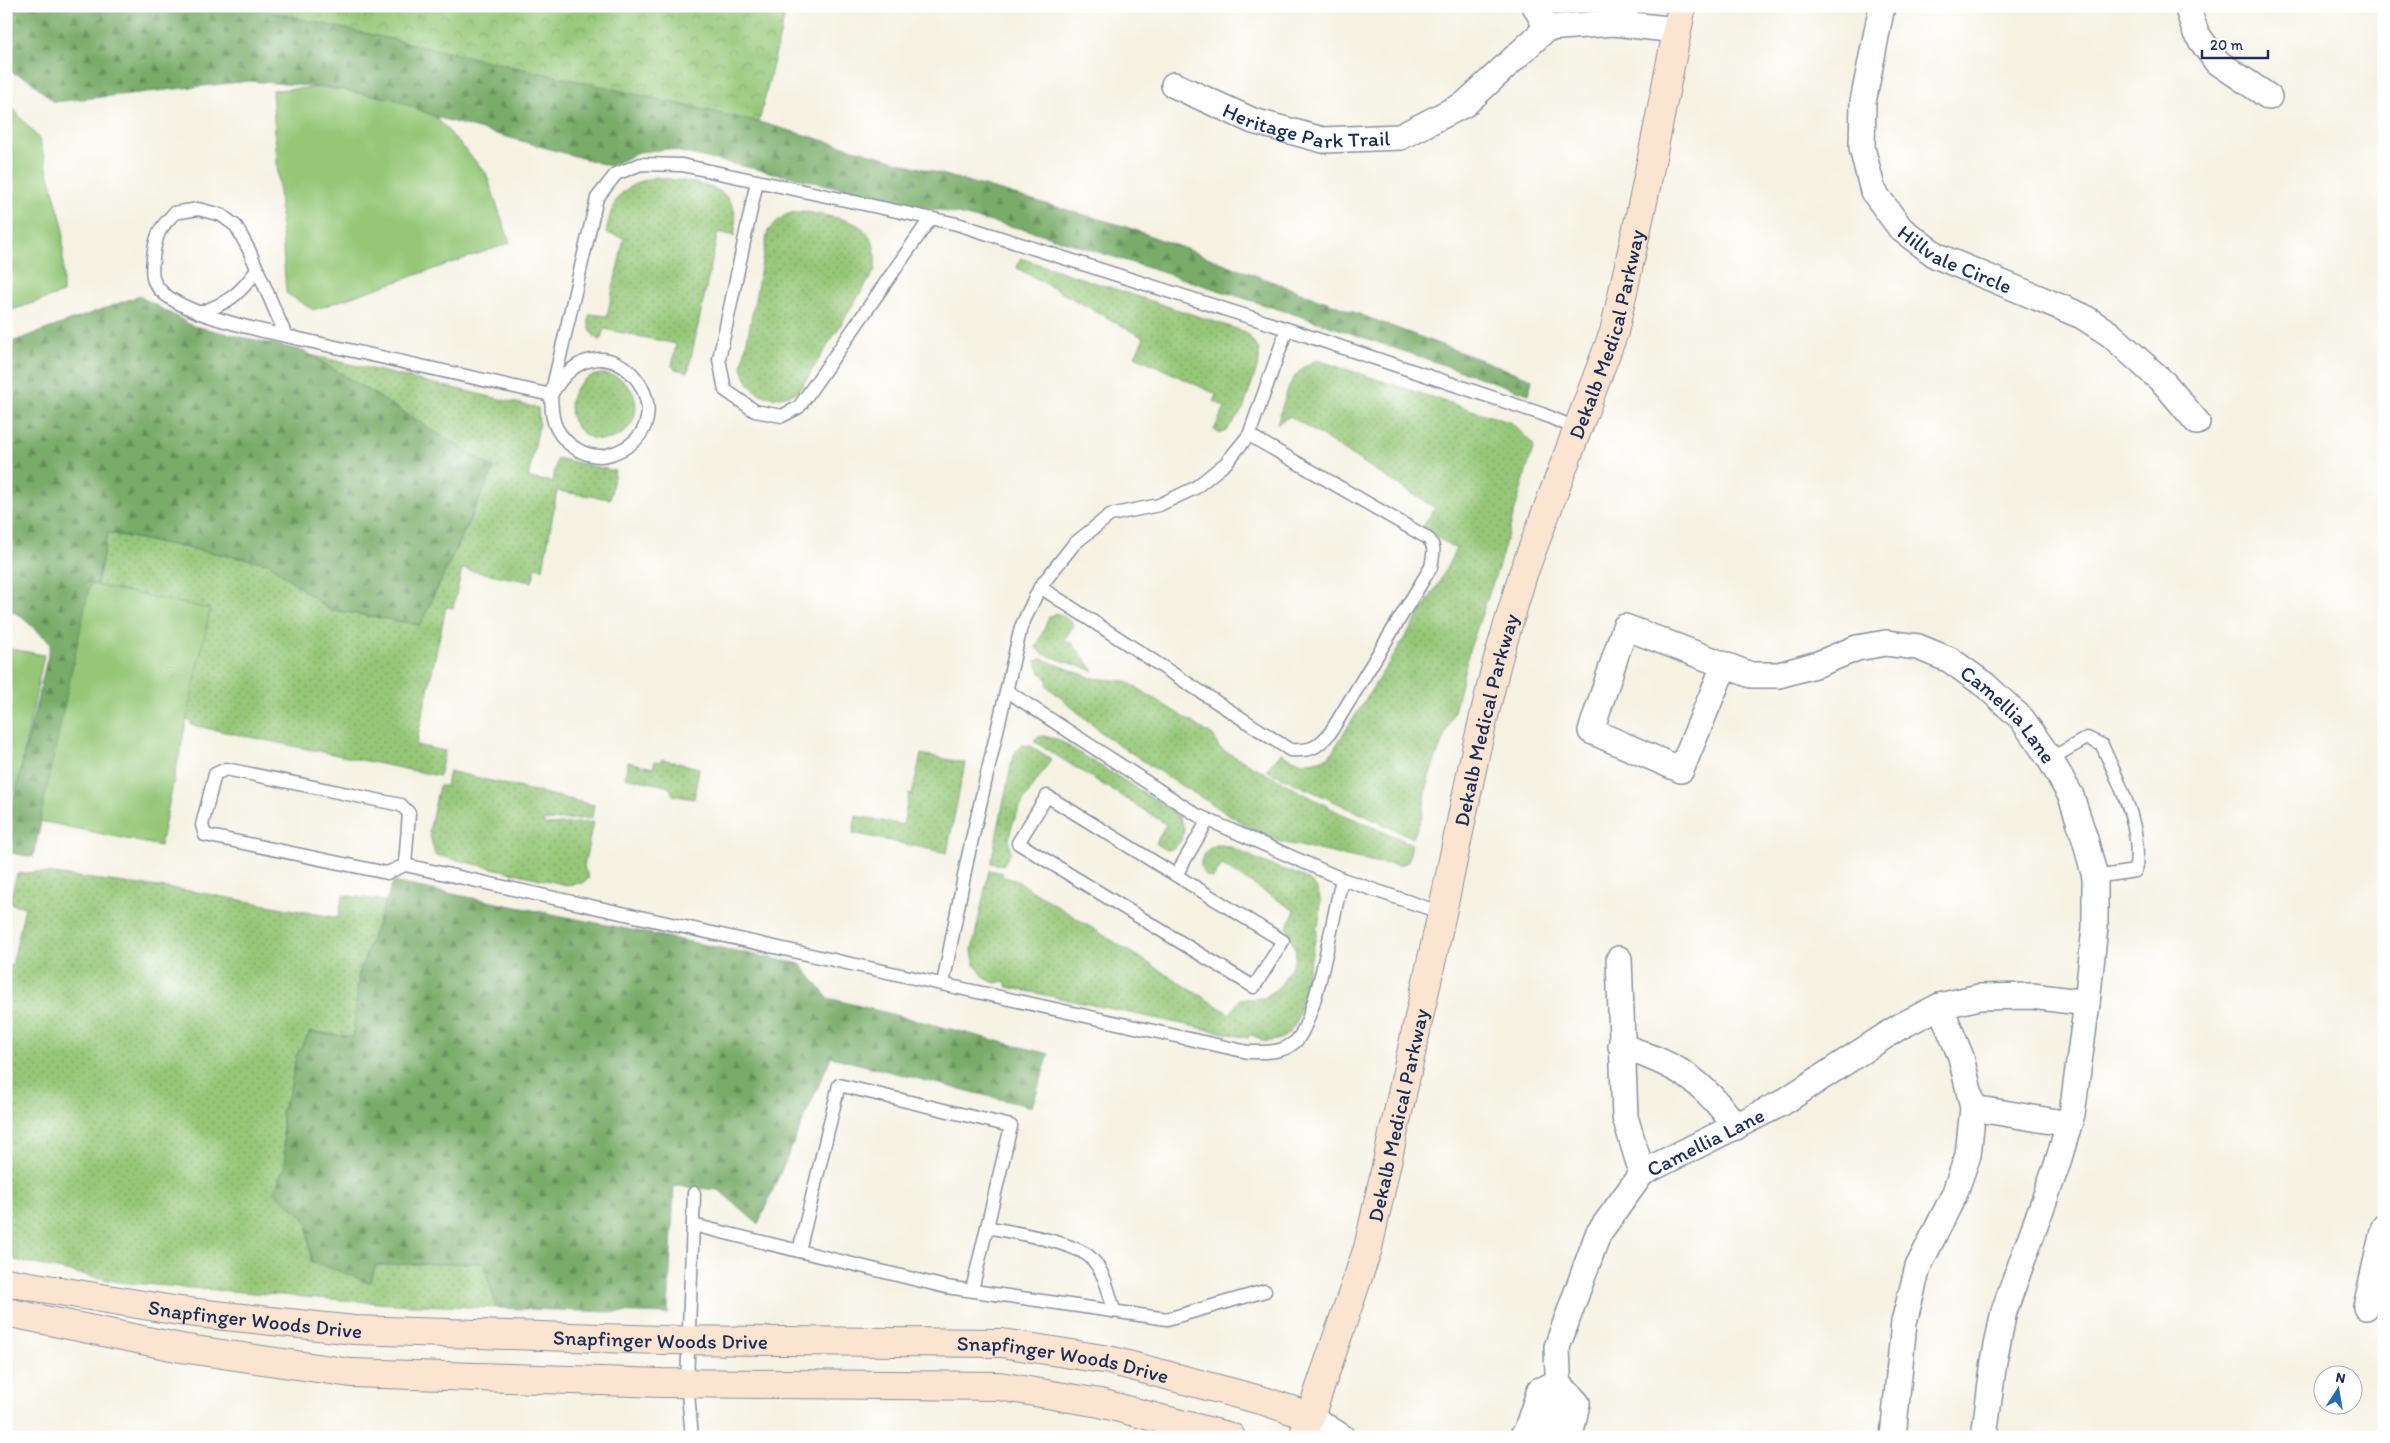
<svg xmlns="http://www.w3.org/2000/svg" width="2390" height="1443" viewBox="0 0 2390 1443" font-family="Itim,sans-serif">
  <defs>
    <pattern id="grass-dots" width="8" height="8" patternUnits="userSpaceOnUse" patternTransform="scale(1.25)"><rect width="8" height="8" fill="#95c777"/><path d="M2 2h.1M6 6h.1" fill="none" stroke="#79a265" stroke-width="1.8" stroke-linecap="round"/></pattern>
    <pattern id="forest-firs" width="22" height="20" patternUnits="userSpaceOnUse" patternTransform="scale(1.25)"><rect width="22" height="20" fill="#78ac68"/><path d="M5 1l3.5 6h-7zM16 11l3.5 6h-7z" fill="#628c59"/></pattern>
    <pattern id="park-crowns" width="20" height="18" patternUnits="userSpaceOnUse" patternTransform="scale(1.25)"><rect width="20" height="18" fill="#95c777"/><path d="M2 6a3 3 0 1 1 6 0M12 15a3 3 0 1 1 6 0" fill="none" stroke="#79a265"/></pattern>
  </defs>
  <rect width="100%" height="100%" fill="#fff"/>
  <filter id="ink" filterUnits="userSpaceOnUse"><feTurbulence type="fractalNoise" baseFrequency=".02" numOctaves="2"/><feDisplacementMap in="SourceGraphic" scale="10" xChannelSelector="R" yChannelSelector="G"/><feConvolveMatrix kernelMatrix="1 2 1 2 8 2 1 2 1" color-interpolation-filters="sRGB"/></filter>
  <filter id="wash" filterUnits="userSpaceOnUse"><feTurbulence type="fractalNoise" baseFrequency=".0096" numOctaves="4" result="noise"/><feDisplacementMap in="SourceGraphic" scale="20" xChannelSelector="R" yChannelSelector="G"/><feGaussianBlur stdDeviation="1.12" result="paint"/><feColorMatrix in="noise" values="0 0 0 0 0 0 0 0 0 0 0 0 0 0 0 0 0 1.4 0 .05"/><feComposite in="paint" operator="in"/></filter>
  <g filter="url(#wash)">
    <rect width="100%" height="100%" fill="#f5f2e2"/>
    <!-- grass -->
    <g fill="url(#grass-dots)" stroke="#587b6a">
      <path d="M 656,177 C 695,184 745,181 734,236 L 718,232 L 688,372 L 675,369 L 672,366 L 676,344 L 604,329 L 600,341 C 591,336 586,323 590,314 L 607,316 L 624,238 L 606,233 C 613,198 620,186 656,177 Z"/>
      <path d="M 803,211 C 844,221 880,217 875,270 L 799,391 C 772,404 748,397 742,366 L 768,231 C 781,217 784,213 803,211 Z"/>
      <path d="M 1020,258 L 1246,332 L 1259,350 L 1259,362 L 1243,409 L 1226,431 L 1222,433 L 1214,430 L 1225,407 L 1214,401 L 1216,394 L 1135,356 L 1144,338 L 1017,268 Z"/>
      <path d="M 311,355 L 538,408 L 539,426 L 528,478 L 553,482 L 557,458 L 615,471 L 610,499 L 557,491 L 543,569 L 536,567 L 532,582 L 462,569 L 453,608 L 446,607 L 416,745 L 445,751 L 439,776 L 191,725 L 191,721 L 186,720 L 209,610 L 97,586 L 108,533 L 268,563 L 328,609 L 420,625 L 494,468 Z"/>
      <path d="M 1317,360 L 1512,423 L 1534,445 L 1498,568 L 1469,651 L 1455,708 L 1429,776 L 1422,816 L 1413,838 L 1266,770 L 1281,753 C 1300,764 1308,764 1329,757 L 1438,585 L 1456,549 L 1422,528 L 1435,508 L 1290,416 L 1277,424 C 1286,397 1288,371 1317,360 Z"/>
      <circle cx="603" cy="407" r="33"/>
      <path d="M 1057,613 L 1072,622 L 1074,625 L 1064,640 L 1074,645 L 1073,648 L 1077,649 L 1094,671 L 1043,654 L 1036,648 L 1049,617 Z"/>
      <path d="M 1042,659 L 1092,678 L 1126,681 L 1214,736 L 1219,748 L 1338,812 L 1412,844 L 1408,862 L 1400,865 L 1375,862 L 1280,842 L 1258,832 L 1169,778 L 1103,734 L 1047,686 C 1048,679 1046,676 1040,673 L 1036,661 Z"/>
      <path d="M 1043,736 L 1057,739 L 1178,814 L 1184,828 C 1183,840 1179,846 1169,850 L 1162,848 L 1156,843 L 1166,824 L 1035,742 L 1035,739 Z"/>
      <path d="M 1022,745 L 1031,746 L 1051,759 C 1037,783 1001,824 1011,852 L 1003,865 L 991,863 L 1012,761 L 1016,751 Z"/>
      <path d="M 921,754 L 965,763 L 947,853 L 853,833 L 856,816 L 903,825 L 909,794 L 912,795 Z"/>
      <path d="M 662,759 L 699,768 L 694,799 L 673,795 L 670,788 L 666,786 L 625,777 L 628,762 L 653,768 L 655,761 L 659,762 Z"/>
      <path d="M 449,771 L 594,805 L 592,818 L 542,821 L 545,825 L 593,822 L 584,867 L 589,878 L 582,883 L 567,885 L 435,855 L 429,831 L 439,786 L 446,786 Z"/>
      <path d="M 1216,845 C 1233,844 1248,856 1263,862 C 1299,877 1330,874 1318,926 L 1316,927 L 1317,931 L 1297,1021 C 1289,1037 1279,1042 1262,1041 L 1255,1036 L 1249,1035 L 1248,1038 L 1008,987 L 1005,981 L 995,983 L 985,978 L 975,965 L 973,956 L 972,950 L 989,870 L 1003,873 L 1001,876 L 1015,880 L 1230,1014 L 1240,999 L 1264,998 L 1280,986 L 1294,962 L 1296,951 L 1287,927 L 1295,911 L 1222,865 L 1213,878 L 1206,876 C 1195,865 1203,850 1216,845 Z"/>
      <path d="M 36,872 L 191,891 L 338,918 L 343,895 L 386,901 L 359,973 L 353,1037 L 310,1032 L 296,1056 L 290,1091 L 281,1112 L 286,1163 L 274,1191 L 307,1221 L 376,1265 L 484,1263 L 497,1308 L 391,1304 L 118,1282 L 6,1258 L 6,966 L 12,966 L 25,907 L 9,903 L 17,874 Z"/>
    </g>
    <!-- forest -->
    <g fill="url(#forest-firs)" stroke="#4a6e63">
      <path d="M 6,6 L 245,6 L 759,122 L 1127,227 L 1532,379 L 1529,394 L 1306,318 L 1032,231 L 667,149 L 639,152 L 610,166 L 436,117 L 393,99 L 323,87 L 250,81 L 54,102 L 27,78 L 6,70 Z"/>
      <path d="M 139,296 L 193,326 L 304,351 L 494,468 L 420,625 L 328,609 L 268,563 L 108,533 L 33,857 L 6,852 L 6,831 L 51,643 L 18,614 L 6,610 L 6,344 Z"/>
      <path d="M 393,882 L 800,964 L 828,998 L 1049,1054 L 1032,1107 L 831,1057 L 758,1224 L 719,1190 L 674,1186 L 668,1314 L 497,1308 L 483,1263 L 376,1265 L 370,1283 L 311,1261 L 307,1221 L 274,1191 L 286,1163 L 281,1112 L 290,1091 L 296,1056 L 310,1032 L 353,1037 L 359,973 Z"/>
    </g>
    <!-- park -->
    <path fill="url(#park-crowns)" stroke="#587b6a" d="M 245,6 L 787,6 L 759,122 Z"/>
    <!-- pitch -->
    <g fill="#95c777" stroke="#587b6a">
      <path d="M 323,87 L 393,99 L 436,117 L 486,173 L 510,243 L 313,310 L 286,293 L 272,90 Z"/>
      <path d="M 6,100 L 39,139 L 63,226 L 63,293 L 6,312 Z"/>
      <path d="M 90,584 L 210,609 L 160,846 L 40,821 Z"/>
      <path d="M 11,649 L 44,655 L 6,841 L 6,657 L 9,658 Z"/>
    </g>
  </g>
  <g filter="url(#ink)">
    <g fill="none" stroke-linecap="round" stroke-linejoin="round">
      <defs>
        <g id="lane">
          <path d="M 757,181 L 719,359 L 725,390 L 755,411 L 782,416 L 799,407 L 930,219"/>
          <path d="M 199,313 C 228,303 239,295 257,270"/>
          <path d="M 286,336 C 255,329 167,312 154,281 C 150,271 154,245 158,235 C 160,227 169,220 174,213 L 198,209 L 221,215 L 236,226 L 249,250 L 286,336 L 551,395"/>
          <path d="M 551,395 C 606,298 700,425 611,454 C 590,461 567,447 557,429 C 551,419 552,407 551,395 L 597,198 L 616,174 L 641,164 L 682,165 L 957,224 L 1287,329 L 1542,414 L 1578,429"/>
          <path d="M 1040,587 L 1290,750 C 1311,751 1316,749 1330,733 L 1431,567 C 1433,555 1437,545 1426,537 L 1249,435"/>
          <path d="M 1007,691 L 1197,815 L 1342,879 L 1442,913"/>
          <path d="M 2050,759 L 2087,738 L 2102,745 C 2119,783 2144,829 2135,871 L 2095,877"/>
          <path d="M 1047,796 L 1283,941 L 1254,987 L 1018,843 Z"/>
          <path d="M 405,865 L 409,813 L 401,805 L 226,769 L 215,774 L 202,825 L 205,835 L 387,873 L 405,865 L 1248,1052 C 1265,1052 1282,1054 1296,1041 C 1316,1021 1334,912 1342,879"/>
          <path d="M 1176,875 L 1208,820"/>
          <path d="M 943,984 L 967,861 L 1021,627 L 1040,587 L 1074,544 L 1110,515 L 1159,505 L 1195,488 L 1226,463 L 1249,435 L 1287,329"/>
          <path d="M 693,1225 L 946,1287 L 1167,1319 L 1265,1291"/>
          <path d="M 987,1227 C 1011,1232 1075,1242 1091,1258 C 1105,1272 1109,1293 1114,1311"/>
          <path d="M 799,1251 L 839,1085 L 1011,1126 L 972,1290"/>
          <path d="M 692,1437 L 687,1383 L 694,1193"/>
        </g>
        <g id="street">
          <path d="M 1535,6 L 1547,28"/>
          <path id="s1" d="M 1882,6 L 1863,102 L 1862,148 L 1873,191 L 1901,229 L 1937,256 L 2082,316 L 2110,334 L 2165,384 L 2197,422"/>
          <path d="M 2187,6 L 2196,33 L 2216,61 L 2269,97"/>
          <path id="s2" d="M 1174,85 L 1253,121 L 1323,140 L 1400,137 L 1465,104 L 1547,28 L 1613,23 L 1677,30"/>
          <path id="s3" d="M 1724,666 L 1681,770 L 1591,731 L 1625,627 L 1751,675 L 1779,675 L 1818,664 L 1857,648 L 1886,643 L 1918,647 L 1950,660 L 1985,685 L 2022,719 L 2050,759 L 2071,796 L 2085,839 L 2095,877 L 2095,927 L 2087,1003 L 2072,1114 L 2057,1165 L 2004,1311 L 1994,1361 L 1984,1437"/>
          <path d="M 1619,959 L 1625,1117 L 1642,1173"/>
          <path d="M 1621,1046 C 1677,1065 1702,1079 1736,1127"/>
          <path d="M 1973,1108 L 2069,1124"/>
          <path d="M 2366,1307 L 2384,1227"/>
          <path d="M 1558,1383 L 1577,1403 L 1570,1437"/>
          <path d="M 1309,1416 L 1342,1437"/>
          <path d="M 1522,1437 L 1525,1435 L 1540,1390 L 1558,1383"/>
          <path id="s4" d="M 1547,1437 L 1559,1399 L 1557,1347 L 1598,1234 L 1642,1173 L 1782,1103 L 1899,1027 L 1940,1006 L 1979,997 L 2032,996 L 2087,1003"/>
          <path d="M 1893,1437 L 1904,1322 L 1918,1267 L 1954,1195 L 1968,1155 L 1973,1108 L 1961,1057 L 1940,1006"/>
        </g>
        <g id="secondary">
          <path id="s5" d="M 6,1282 L 179,1311 L 354,1330 L 663,1340 L 1002,1343 L 1109,1360 L 1264,1401 L 1309,1416"/>
          <path d="M 6,1312 L 181,1348 L 351,1373 L 662,1383 L 999,1386 L 1100,1403 L 1231,1437"/>
          <path id="s6" d="M 1303,1437 L 1368,1248 L 1442,913 L 1476,750 L 1497,662 L 1523,574 L 1614,332 L 1645,192 L 1682,6"/>
        </g>
      </defs>
      <!-- lane casing -->
      <use href="#lane" stroke="#8890a0" stroke-width="15"/>
      <!-- street casing -->
      <use href="#street" stroke="#8890a0" stroke-width="28"/>
      <!-- secondary casing -->
      <use href="#secondary" stroke="#8890a0" stroke-width="30"/>
      <!-- lane -->
      <use href="#lane" stroke="#fff" stroke-width="12"/>
      <!-- street -->
      <use href="#street" stroke="#fff" stroke-width="25"/>
      <!-- secondary -->
      <use href="#secondary" stroke="#fce5d0" stroke-width="28"/>
    </g>
  </g>
  <g text-anchor="middle" dominant-baseline="central" stroke-width="5" stroke-linejoin="round" paint-order="stroke">
    <!-- street labels -->
    <g font-size="21" fill="#1b2f5e" stroke="#fff">
      <text stroke="none"><textPath href="#s2" startOffset="141">Heritage Park Trail</textPath></text>
      <text stroke="none"><textPath href="#s1" startOffset="298">Hillvale Circle</textPath></text>
      <text stroke="none"><textPath href="#s6" startOffset="1146">Dekalb Medical Parkway</textPath></text>
      <text stroke="none"><textPath href="#s3" startOffset="742">Camellia Lane</textPath></text>
      <text stroke="none"><textPath href="#s6" startOffset="741">Dekalb Medical Parkway</textPath></text>
      <text stroke="none"><textPath href="#s6" startOffset="336">Dekalb Medical Parkway</textPath></text>
      <text stroke="none"><textPath href="#s4" startOffset="358">Camellia Lane</textPath></text>
      <text stroke="none"><textPath href="#s5" startOffset="252">Snapfinger Woods Drive</textPath></text>
      <text stroke="none"><textPath href="#s5" startOffset="658">Snapfinger Woods Drive</textPath></text>
      <text stroke="none"><textPath href="#s5" startOffset="1062">Snapfinger Woods Drive</textPath></text>
    </g>
  </g>
  <!-- margin -->
  <rect width="2390" height="1443" fill="none" stroke="#fff" stroke-width="25"/>
  <!-- north arrow -->
  <g transform="translate(2338 1390) rotate(12)"><circle r="24" fill="#ffffff" stroke="#a4acbf"/>
  <path d="M0-4L9 19L0 12L-9 19Z" fill="#1f6fb2"/>
  <text y="-8" font-size="14" font-weight="bold" text-anchor="middle" fill="#1b2f5e">N</text>
  </g>
  <!-- scale -->
  <path d="M2202 50v8h66v-8" fill="none" stroke="#1b2f5e" stroke-width="2.5"/>
  <text x="2210" y="50" font-size="15" fill="#1b2f5e" stroke="#ffffff" stroke-width="4" paint-order="stroke">20 m</text>
</svg>
